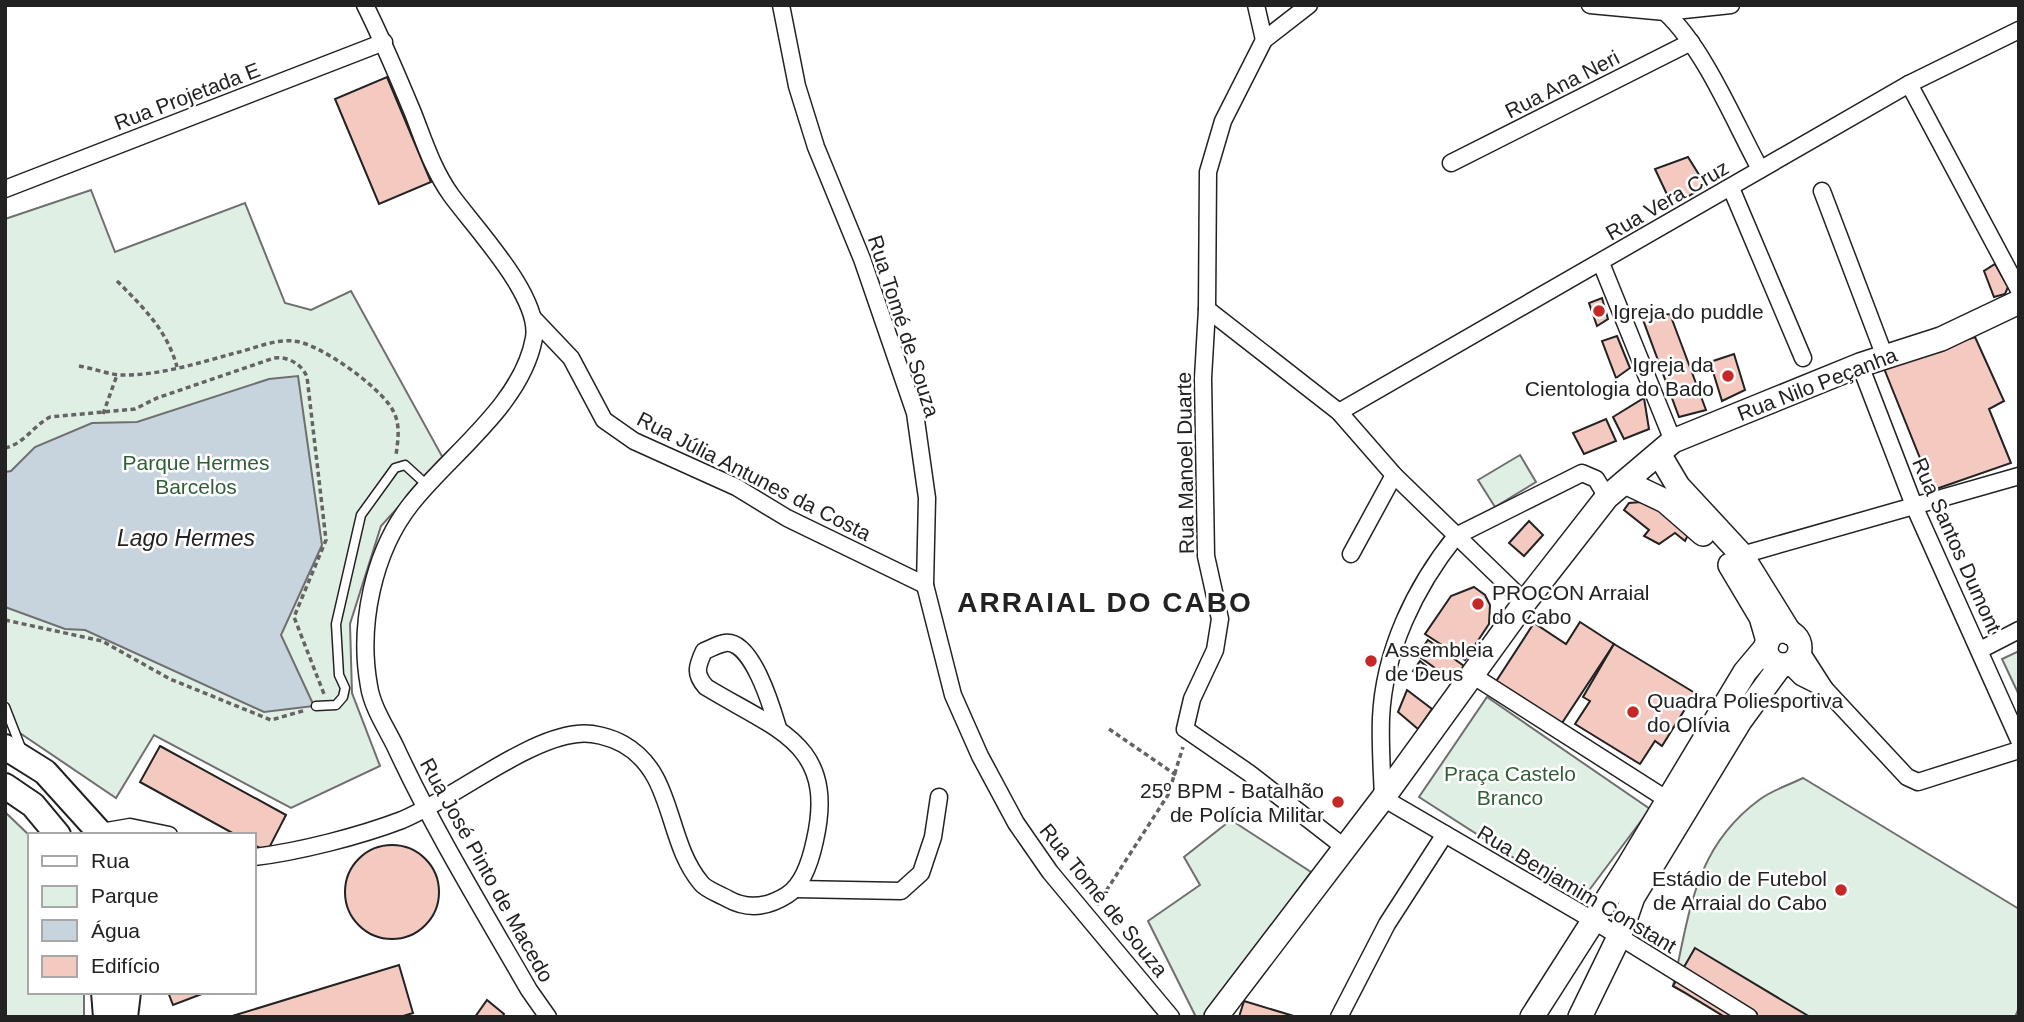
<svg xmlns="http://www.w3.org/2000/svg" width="2024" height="1022" viewBox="0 0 2024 1022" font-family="Helvetica,sans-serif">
  <rect width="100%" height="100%" fill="#fff"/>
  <!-- green -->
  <g fill="#e0efe3" stroke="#6f6f6f" stroke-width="2">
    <path d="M 91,190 L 115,252 L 245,203 L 285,303 L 311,310 L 351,291 L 443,458 L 381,526 L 350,624 L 352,693 L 380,766 L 291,808 L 154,735 L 116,798 L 5,723 L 5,219 Z"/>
    <path d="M 1520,455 L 1536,482 L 1495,507 L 1478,480 Z"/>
    <path d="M 2019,651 L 2019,695 L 2002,659 Z"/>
    <path d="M 1487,697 L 1650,809 L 1581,901 L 1419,797 Z"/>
    <path d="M 1803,778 L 2019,909 L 2019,1008 L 2015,1017 L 1725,1017 L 1673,986 C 1690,912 1694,848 1759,800 C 1772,790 1789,785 1803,778 Z"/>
    <path d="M 5,812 L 30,836 L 30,992 L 84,992 L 84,1017 L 5,1017 Z"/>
    <path d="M 1231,820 L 1311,872 L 1206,1017 L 1196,1017 L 1148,921 L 1200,885 L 1184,857 Z"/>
  </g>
  <!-- water -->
  <path fill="#c7d3dd" stroke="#6f6f6f" stroke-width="2" d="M 298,376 L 322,545 L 281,635 L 314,706 L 264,712 L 85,630 L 65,629 L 5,607 L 5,472 L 11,471 L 35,447 L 92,423 L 137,422 L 269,379 Z"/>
  <!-- building -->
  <g fill="#f3c9c0" stroke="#222" stroke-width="2">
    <path d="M 387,77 L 431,182 L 379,204 L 335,99 Z"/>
    <path d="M 1688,157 L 1706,186 L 1680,201 L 1671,203 L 1655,169 Z"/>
    <path d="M 1995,264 L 2008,287 L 2005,294 L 1994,297 L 1984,271 Z"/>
    <path d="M 1602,298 L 1608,319 L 1597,326 L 1589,303 Z"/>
    <path d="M 1670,314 L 1706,410 L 1679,417 L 1642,317 Z"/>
    <path d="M 1617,336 L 1630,368 L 1616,378 L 1602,341 Z"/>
    <path d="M 1975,337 L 2004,401 L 1989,409 L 2011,463 L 1936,489 L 1926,473 L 1883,366 Z"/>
    <path d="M 1734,354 L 1745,390 L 1722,401 L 1710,362 Z"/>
    <path d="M 1644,398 L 1649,429 L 1624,439 L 1613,417 Z"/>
    <path d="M 1606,419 L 1616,441 L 1584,454 L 1573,433 Z"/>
    <path d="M 1641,502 L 1663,512 L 1689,533 L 1685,541 L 1675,533 L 1659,544 L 1644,536 L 1649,530 L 1624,510 L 1629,503 Z"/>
    <path d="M 1529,521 L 1543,535 L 1524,556 L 1509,543 Z"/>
    <path d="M 1474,587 L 1485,595 L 1490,605 L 1489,624 L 1465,660 L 1425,634 L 1451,596 Z"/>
    <path d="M 1580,622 L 1614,644 L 1560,726 L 1495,683 L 1534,623 L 1566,644 Z"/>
    <path d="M 1428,640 L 1464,666 L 1453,681 L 1417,655 Z"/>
    <path d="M 1614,644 L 1695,693 L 1662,746 L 1655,741 L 1640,764 L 1575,724 L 1590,701 L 1583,697 Z"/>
    <path d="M 1420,661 L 1426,666 L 1420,676 L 1413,671 Z"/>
    <path d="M 1407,690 L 1432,709 L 1418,729 L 1398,712 Z"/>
    <path d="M 160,746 L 286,815 L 267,852 L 254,845 L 254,835 L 236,835 L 140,782 Z"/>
    <circle cx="392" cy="892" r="47"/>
    <path d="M 1695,948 L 1810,1017 L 1725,1017 L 1684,992 L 1673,986 Z"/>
    <path d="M 399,965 L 413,1013 L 400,1017 L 229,1017 Z"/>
    <path d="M 168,992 L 207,992 L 173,1005 Z"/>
    <path d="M 487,1000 L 504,1014 L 502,1017 L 475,1017 Z"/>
    <path d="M 1244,1001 L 1297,1017 L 1239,1017 Z"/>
  </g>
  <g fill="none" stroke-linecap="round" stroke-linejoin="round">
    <defs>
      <g id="lane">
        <path d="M 316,706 L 336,705 L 343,697 L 345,688 L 339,675 L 336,624 L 361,515 L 395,468 L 405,465 L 428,486"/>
        <path d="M 5,707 L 21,748"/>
      </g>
      <g id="street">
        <path d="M 365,5 C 383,41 398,77 413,113 C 424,141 433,170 451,195 C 475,228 541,297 534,338 C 522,405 449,455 411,504 C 373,552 358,626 369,686 C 372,707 387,729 396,748 C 435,832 483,910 529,990 L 548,1017"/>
        <path d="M 781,5 L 797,86 L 816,147 L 862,259 L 915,413 L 927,498 L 925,585 L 953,695 L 980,756 L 1016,823 L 1050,872 L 1171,1017"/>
        <path d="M 1256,5 L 1264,40"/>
        <path d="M 1309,5 L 1264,40 L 1223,121 L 1208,172 L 1207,309 L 1203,378 L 1206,556 L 1220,619 L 1215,650 L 1192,699 L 1185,729 L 1249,773 L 1344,847"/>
        <path d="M 1590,5 L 1665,12 C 1704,48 1734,121 1760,169"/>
        <path d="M 1665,12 L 1731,5"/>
        <path d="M 1909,84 L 2019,290"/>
        <path d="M 1451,163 L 1691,42"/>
        <path d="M 1731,188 L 1803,358"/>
        <path d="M 5,189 L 384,42"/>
        <path d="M 1822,191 L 1885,357"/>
        <path d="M 1601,263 L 1673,441"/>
        <path d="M 1207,309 L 1339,412 L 1394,475 L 1525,602"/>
        <path d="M 533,318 L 571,358 L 604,420 L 634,441 L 736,487 L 787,518 L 925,585"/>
        <path d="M 1860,365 L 1915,508 L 2019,740"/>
        <path d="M 1339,412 L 1909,84 L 2019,30"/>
        <path d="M 1607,497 L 1596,479 L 1582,473 L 1456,536 C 1415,587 1384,651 1381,718 C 1380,744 1382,772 1383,798 L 1591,919 L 1749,1017"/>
        <path d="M 1351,554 L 1394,475"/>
        <path d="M 1735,557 L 2019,476"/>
        <path d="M 1800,650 L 1825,689 L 1907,777 L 1918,782 L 2019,750"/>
        <path d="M 1980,650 L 2019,630"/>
        <path d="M 1788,664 L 1801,677 L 1825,689"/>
        <path d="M 1472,675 L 1674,804"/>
        <path d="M 101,832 L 130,827 L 169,835"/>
        <path d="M 254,857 C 298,852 360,836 402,820 C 453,799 526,739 577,734 C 592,732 610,737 623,744 C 675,773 665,840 701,883 C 706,890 720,894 728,899 C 748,910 768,907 787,895 C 803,885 811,859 815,840 C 837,743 776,730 706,687 C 694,674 697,666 704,651 C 710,649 718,644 725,643 C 752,639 772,708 778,728"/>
        <path d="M 796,889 L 901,891 L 921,873 L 933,837 L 939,797"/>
        <path d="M 1339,1017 L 1387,924 L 1445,834"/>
      </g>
      <g id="secondary">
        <path d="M 1659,454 L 1678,486 L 1741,554 L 1790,633"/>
        <path d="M 1625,482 L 1665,501 L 1703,534"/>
        <path d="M 1730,565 L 1761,617 L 1768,641"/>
        <circle cx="1783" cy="648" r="17"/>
        <path d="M 1216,1017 L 1383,798 L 1525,602 L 1607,497 L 1673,441 L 1860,365 L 1941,339 L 2019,302"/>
        <path d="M 1532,1017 L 1629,865 L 1745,672 L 1766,647"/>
        <path d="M 1580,1017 L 1619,937 L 1633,897 L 1740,721 L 1781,665"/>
      </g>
      <g id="primary">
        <path d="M 5,747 L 45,772 L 102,835"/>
        <path d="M 5,786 L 33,805 L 58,835"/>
        <path d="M 104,992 L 106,1017"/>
        <path d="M 125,1017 L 128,992"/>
      </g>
    </defs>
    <!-- lane casing -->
    <use href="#lane" stroke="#222" stroke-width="11"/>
    <!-- street casing -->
    <use href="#street" stroke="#222" stroke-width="19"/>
    <!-- secondary casing -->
    <use href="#secondary" stroke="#222" stroke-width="26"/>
    <!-- primary casing -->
    <use href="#primary" stroke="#222" stroke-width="28"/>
    <!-- path -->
    <g stroke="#646464" stroke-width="3.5" stroke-dasharray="5 3.5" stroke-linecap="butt">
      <path d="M 117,281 C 143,307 167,330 177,367"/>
      <path d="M 79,366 C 92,368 107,374 120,375 C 158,376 199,363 235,353 C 253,349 274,339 293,341 C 318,342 380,387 392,409 C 401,423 398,440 396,455"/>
      <path d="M 103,414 L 117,375"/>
      <path d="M 5,448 C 24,444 33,426 50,417 L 135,409 L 157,398 L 274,358 C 287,356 302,364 307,377 L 326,540 L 294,617 L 324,694"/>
      <path d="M 5,620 L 102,641 L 170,679 L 271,720 L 306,710"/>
      <path d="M 1109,729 L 1176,775"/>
      <path d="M 1097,905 L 1168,795 L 1183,747"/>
    </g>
    <!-- lane -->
    <use href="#lane" stroke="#fff" stroke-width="8"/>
    <!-- street -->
    <use href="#street" stroke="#fff" stroke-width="16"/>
    <!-- secondary -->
    <use href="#secondary" stroke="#fff" stroke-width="23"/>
    <!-- primary -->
    <use href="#primary" stroke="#fff" stroke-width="24"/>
  </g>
  <!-- markers -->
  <g fill="#c62828" stroke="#fff" stroke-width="2.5">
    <circle cx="1599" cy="311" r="7"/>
    <circle cx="1728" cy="376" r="7"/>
    <circle cx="1478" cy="604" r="7"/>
    <circle cx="1371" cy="661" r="7"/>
    <circle cx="1633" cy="712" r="7"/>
    <circle cx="1338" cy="802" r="7"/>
    <circle cx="1841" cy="890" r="7"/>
  </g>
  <g text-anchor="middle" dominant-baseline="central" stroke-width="5" stroke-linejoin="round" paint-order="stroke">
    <!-- street labels -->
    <g font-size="21" fill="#222" stroke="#fff">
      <text transform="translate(1562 84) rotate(-27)">Rua Ana Neri</text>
      <text transform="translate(187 96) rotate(-21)">Rua Projetada E</text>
      <text transform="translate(1667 200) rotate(-30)">Rua Vera Cruz</text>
      <text transform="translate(904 326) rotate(72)">Rua Tomé de Souza</text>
      <text transform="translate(1817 384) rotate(-21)">Rua Nilo Peçanha</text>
      <text transform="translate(1185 463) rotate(-91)">Rua Manoel Duarte</text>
      <text transform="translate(754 476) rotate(27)">Rua Júlia Antunes da Costa</text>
      <text transform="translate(1957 545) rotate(66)">Rua Santos Dumont</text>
      <text transform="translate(487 870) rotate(61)">Rua José Pinto de Macedo</text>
      <text transform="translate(1577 889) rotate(31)">Rua Benjamim Constant</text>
      <text transform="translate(1104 900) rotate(51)">Rua Tomé de Souza</text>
    </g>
    <!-- poi labels -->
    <g font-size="21" fill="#222" stroke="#fff" text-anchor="start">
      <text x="1613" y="311">Igreja do puddle</text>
      <text x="1714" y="364" text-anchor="end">Igreja da<tspan x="1714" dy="24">Cientologia do Bado</tspan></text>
      <text x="1492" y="592">PROCON Arraial<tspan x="1492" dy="24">do Cabo</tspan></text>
      <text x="1385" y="649">Assembleia<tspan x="1385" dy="24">de Deus</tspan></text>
      <text x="1647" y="700">Quadra Poliesportiva<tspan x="1647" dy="24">do Olívia</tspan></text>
      <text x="1324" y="790" text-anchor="end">25º BPM - Batalhão<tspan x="1324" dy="24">de Polícia Militar</tspan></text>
      <text x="1827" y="878" text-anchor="end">Estádio de Futebol<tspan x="1827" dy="24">de Arraial do Cabo</tspan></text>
    </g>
    <!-- park labels -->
    <g font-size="21" fill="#2f5e38" stroke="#fff">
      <text x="196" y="462">Parque Hermes<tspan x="196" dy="24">Barcelos</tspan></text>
      <text x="1510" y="773">Praça Castelo<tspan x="1510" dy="24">Branco</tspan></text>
    </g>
    <!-- water labels -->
    <g font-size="23" font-style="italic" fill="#222" stroke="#fff">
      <text x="186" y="538">Lago Hermes</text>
    </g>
    <!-- district labels -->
    <g font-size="28" font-weight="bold" letter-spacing="2" fill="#222" stroke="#fff">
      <text x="1105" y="602">ARRAIAL DO CABO</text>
    </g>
  </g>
  <!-- border -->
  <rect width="2024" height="1022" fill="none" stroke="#222222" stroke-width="14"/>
  <!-- legend -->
  <rect x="28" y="833" width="228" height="161" fill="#ffffff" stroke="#a7a7a7" stroke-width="2"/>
  <rect x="42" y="856" width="35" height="10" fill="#ffffff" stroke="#a7a7a7" stroke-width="2"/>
  <text x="91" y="868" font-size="21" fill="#222222">Rua</text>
  <rect x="42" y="886" width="35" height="21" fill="#e0efe3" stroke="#a7a7a7" stroke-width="2"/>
  <text x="91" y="903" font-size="21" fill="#222222">Parque</text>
  <rect x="42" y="920" width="35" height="21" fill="#c7d3dd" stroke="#a7a7a7" stroke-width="2"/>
  <text x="91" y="938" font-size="21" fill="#222222">Água</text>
  <rect x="42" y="956" width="35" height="21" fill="#f3c9c0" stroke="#a7a7a7" stroke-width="2"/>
  <text x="91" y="973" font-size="21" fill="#222222">Edifício</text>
</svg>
